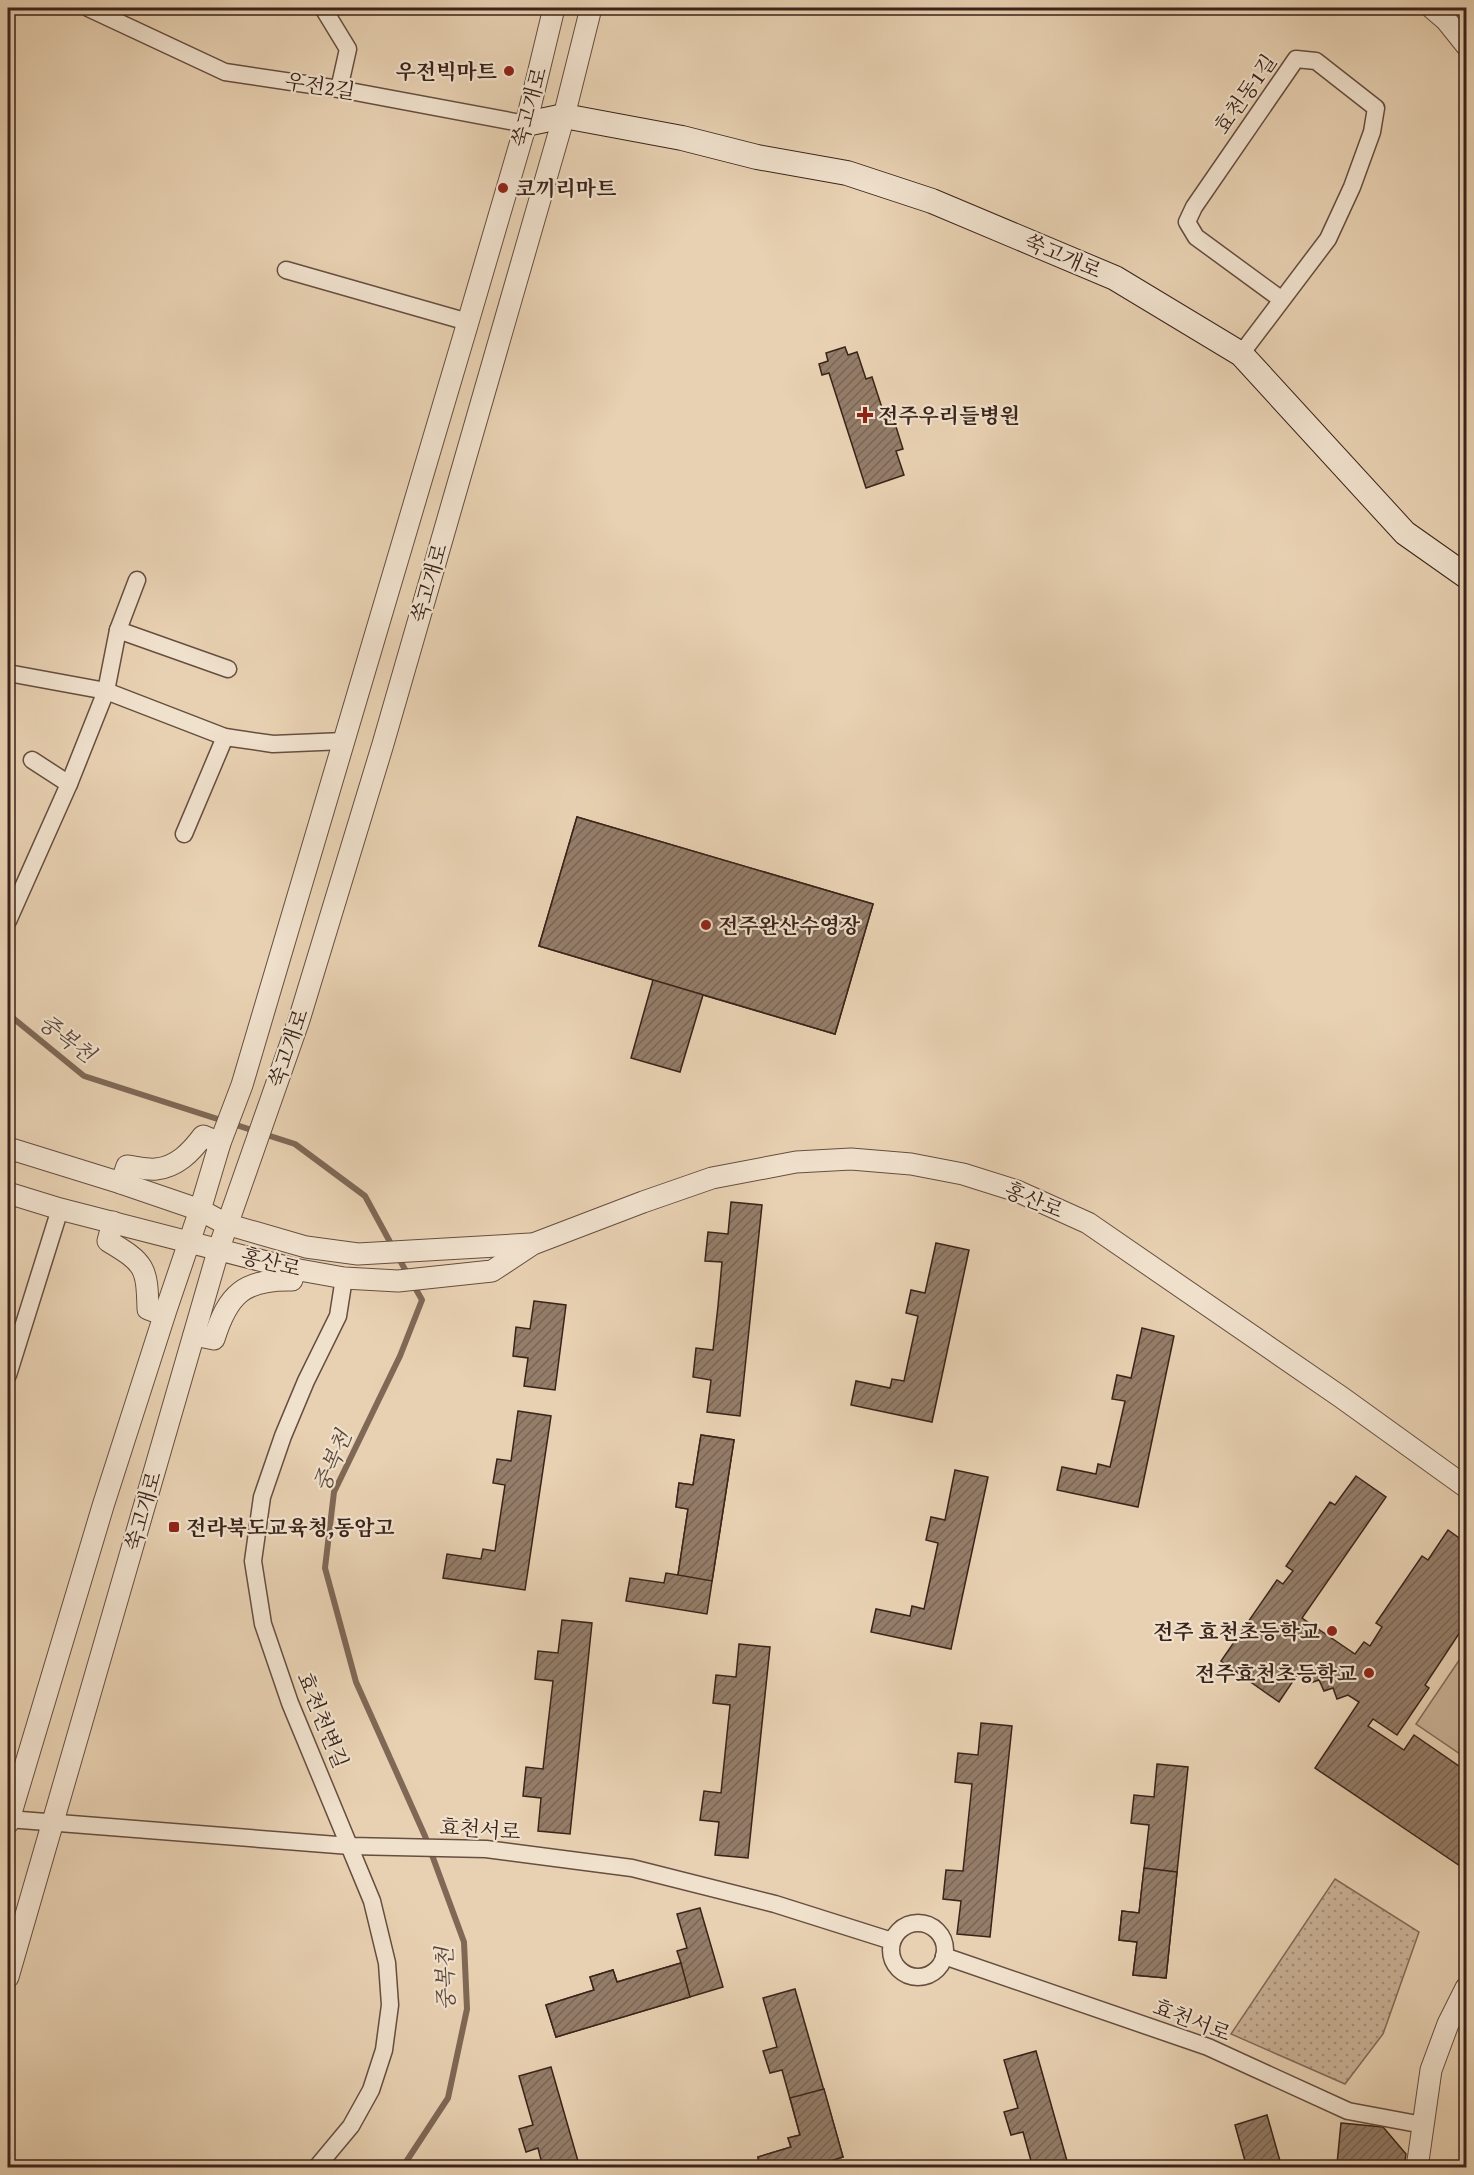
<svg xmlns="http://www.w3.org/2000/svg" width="1474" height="2175" viewBox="0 0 1474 2175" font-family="'Gentium Book Plus','Noto Serif KR',serif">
  <defs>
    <pattern id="grass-dots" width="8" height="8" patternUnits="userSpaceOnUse" patternTransform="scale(1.5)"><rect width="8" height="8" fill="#cab398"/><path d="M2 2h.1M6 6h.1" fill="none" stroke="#a5917b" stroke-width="1.8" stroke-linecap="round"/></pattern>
    <pattern id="building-hatch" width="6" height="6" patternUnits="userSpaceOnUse" patternTransform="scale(1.5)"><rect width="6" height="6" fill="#947d69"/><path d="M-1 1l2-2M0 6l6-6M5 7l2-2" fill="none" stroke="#7a6656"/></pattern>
  </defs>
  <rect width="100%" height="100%" fill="#e8d1b2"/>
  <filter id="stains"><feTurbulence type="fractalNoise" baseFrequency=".00333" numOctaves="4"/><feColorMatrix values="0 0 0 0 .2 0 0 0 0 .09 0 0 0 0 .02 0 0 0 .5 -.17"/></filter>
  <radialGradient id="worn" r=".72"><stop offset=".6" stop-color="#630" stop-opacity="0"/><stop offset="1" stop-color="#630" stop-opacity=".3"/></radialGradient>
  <!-- grass -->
  <path fill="url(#grass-dots)" stroke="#826b59" stroke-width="1.5" d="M 1335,1879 L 1419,1932 L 1383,2034 L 1345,2084 L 1231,2034 Z"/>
  <!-- garden -->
  <path fill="#cab398" stroke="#826b59" stroke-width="1.5" d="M 1466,1650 L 1466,1758 L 1416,1724 Z"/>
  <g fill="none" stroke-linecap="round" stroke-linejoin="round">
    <!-- stream -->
    <g stroke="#7f6856" stroke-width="6">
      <path d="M 8,1014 L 84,1076 L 295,1144 L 365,1196 L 408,1275"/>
      <path d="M 402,2168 L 448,2098 L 467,2009 L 464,1942 L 425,1836 L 356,1682 L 325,1568 L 334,1492 L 400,1356 L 422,1300 L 413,1284"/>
    </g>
  </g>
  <!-- building -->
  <g fill="url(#building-hatch)" stroke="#3a231a" stroke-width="1.5">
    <path d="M 845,347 L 848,355 L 857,352 L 866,379 L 872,377 L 884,414 L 891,411 L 903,449 L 896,451 L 904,475 L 866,488 L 829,373 L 822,375 L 819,364 L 828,361 L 826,353 Z"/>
    <path d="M 577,817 L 873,904 L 835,1034 L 703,995 L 680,1072 L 631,1058 L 653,980 L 539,946 Z"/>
    <path d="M 577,817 L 873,904 L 835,1034 L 539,946 Z"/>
    <path d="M 731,1202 L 762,1205 L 740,1416 L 707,1412 L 711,1380 L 693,1377 L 696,1348 L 713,1350 L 718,1306 L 722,1262 L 705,1261 L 708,1232 L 728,1234 Z"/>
    <path d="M 936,1243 L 969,1250 L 932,1422 L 851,1405 L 856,1381 L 890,1388 L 892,1379 L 904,1381 L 918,1316 L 906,1313 L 911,1290 L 925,1293 Z"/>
    <path d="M 534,1301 L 566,1305 L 555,1390 L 524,1386 L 528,1358 L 513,1356 L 516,1327 L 530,1329 Z"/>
    <path d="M 1142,1328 L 1174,1336 L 1138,1507 L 1057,1490 L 1062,1467 L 1096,1474 L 1098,1464 L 1110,1467 L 1125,1401 L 1112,1399 L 1117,1375 L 1131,1378 Z"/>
    <path d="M 518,1411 L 551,1416 L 525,1590 L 443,1578 L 447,1554 L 481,1559 L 483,1549 L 495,1551 L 505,1485 L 493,1483 L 497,1459 L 511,1461 Z"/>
    <path d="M 701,1435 L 734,1440 L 707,1614 L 626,1601 L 630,1578 L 664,1583 L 666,1573 L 678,1575 L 688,1509 L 676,1507 L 679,1483 L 693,1485 Z"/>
    <path d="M 701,1435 L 734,1440 L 712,1581 L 678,1575 L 688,1509 L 676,1507 L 679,1483 L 693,1485 Z"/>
    <path d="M 955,1470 L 988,1477 L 951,1649 L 871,1632 L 876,1609 L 910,1616 L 912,1606 L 924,1609 L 938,1543 L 926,1540 L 931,1517 L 945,1520 Z"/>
    <path d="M 1356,1476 L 1386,1497 L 1302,1618 L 1355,1654 L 1364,1642 L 1370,1646 L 1382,1627 L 1376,1623 L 1422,1556 L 1428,1560 L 1448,1530 L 1466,1543 L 1466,1623 L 1425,1685 L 1429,1688 L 1397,1735 L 1373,1719 L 1368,1726 L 1404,1750 L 1414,1735 L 1466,1771 L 1466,1855 L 1460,1866 L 1315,1768 L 1359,1702 L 1348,1695 L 1337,1699 L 1333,1688 L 1324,1691 L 1319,1680 L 1310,1683 L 1303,1666 L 1279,1702 L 1221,1661 L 1277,1580 L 1283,1584 L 1293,1571 L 1286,1566 L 1330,1502 L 1335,1505 Z"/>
    <path d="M 562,1620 L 592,1623 L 570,1834 L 538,1831 L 541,1798 L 523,1796 L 526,1767 L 543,1769 L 548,1724 L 553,1681 L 535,1679 L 538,1651 L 558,1653 Z"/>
    <path d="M 739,1644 L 770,1647 L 748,1858 L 715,1855 L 719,1822 L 700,1820 L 704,1791 L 721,1793 L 730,1705 L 713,1703 L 716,1675 L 736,1677 Z"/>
    <path d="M 981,1723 L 1012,1726 L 990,1937 L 957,1934 L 961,1901 L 943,1899 L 946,1870 L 963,1871 L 972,1784 L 955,1782 L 958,1753 L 978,1755 Z"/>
    <path d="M 1157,1764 L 1188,1767 L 1166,1978 L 1133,1975 L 1137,1942 L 1119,1940 L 1122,1911 L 1139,1913 L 1149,1825 L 1131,1823 L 1134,1795 L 1154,1797 Z"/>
    <path d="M 1144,1868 L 1177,1872 L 1166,1978 L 1133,1975 L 1137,1942 L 1119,1940 L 1122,1911 L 1139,1913 Z"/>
    <path d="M 700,1908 L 723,1987 L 556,2037 L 546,2005 L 594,1990 L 590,1977 L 613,1970 L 617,1982 L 681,1963 L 677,1951 L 687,1948 L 677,1914 Z"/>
    <path d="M 681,1963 L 690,1997 L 556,2037 L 546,2005 L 594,1990 L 590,1977 L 613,1970 L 617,1982 Z"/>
    <path d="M 795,1989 L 843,2157 L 808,2168 L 760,2168 L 758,2157 L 791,2147 L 788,2138 L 800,2135 L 782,2070 L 770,2073 L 763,2051 L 777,2047 L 763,1998 Z"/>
    <path d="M 1036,2051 L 1069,2168 L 1033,2168 L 1023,2132 L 1011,2135 L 1004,2112 L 1018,2108 L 1004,2060 Z"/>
    <path d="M 551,2067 L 580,2168 L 543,2168 L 538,2148 L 526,2152 L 519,2129 L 533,2125 L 519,2076 Z"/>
    <path d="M 824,2089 L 843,2157 L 808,2168 L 760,2168 L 758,2157 L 791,2147 L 788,2138 L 800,2135 L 790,2098 Z"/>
    <path d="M 1267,2115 L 1282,2168 L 1247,2168 L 1235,2125 Z"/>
    <path d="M 1341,2123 L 1383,2127 L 1406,2154 L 1404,2168 L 1368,2168 L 1337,2164 Z"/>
  </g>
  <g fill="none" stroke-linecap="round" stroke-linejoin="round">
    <defs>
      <g id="minor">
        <path d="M 88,8 L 225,72 L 339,89 L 526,124"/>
        <path d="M 323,8 L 348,49 L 339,89"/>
        <path d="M 286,270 L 468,322"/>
        <path d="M 1241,354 L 1328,239 L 1352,187 L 1372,132 L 1376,108 L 1316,61 L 1296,59 L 1194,207 L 1187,222 L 1196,237 L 1282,300"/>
        <path d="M 118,630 L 228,669"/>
        <path d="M 8,673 L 106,691 L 225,737 L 273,744 L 344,741"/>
        <path d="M 32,760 L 69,784"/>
        <path d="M 184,834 L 225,737"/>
        <path d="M 8,921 L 69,784 L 106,691 L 118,630 L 137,580"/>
        <path d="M 8,1375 L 60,1209"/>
        <path d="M 8,1819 L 350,1846 L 486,1849 L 632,1868 L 775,1904 L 892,1941"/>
        <circle cx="918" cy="1950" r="27"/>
        <path d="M 944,1956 L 1208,2047 L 1348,2111 L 1423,2125"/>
        <path d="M 316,2168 L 351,2126 L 371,2090 L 384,2050 L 390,2005 L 387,1963 L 372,1901 L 290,1703 L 263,1624 L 253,1561 L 262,1497 L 283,1436 L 306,1381 L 338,1316 L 344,1278"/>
      </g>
      <g id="tertiary">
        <path d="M 1432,8 L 1446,20 L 1466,45"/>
        <path d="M 8,1148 L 121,1183 L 200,1210 L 226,1224 L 306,1247 L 358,1254 L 530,1244"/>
        <path d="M 121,1183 L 127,1166 C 136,1167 147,1170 156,1169 C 177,1167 191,1152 203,1136 L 220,1143"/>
        <path d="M 8,1193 L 60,1209 L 294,1269 L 344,1278 L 398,1281 L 492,1271 L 533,1244 L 643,1202 L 712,1178 L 796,1162 L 851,1159 L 911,1164 L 963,1174 L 1017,1191 L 1088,1223 L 1341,1397 L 1466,1487"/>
        <path d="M 113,1222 L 108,1241 C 145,1263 147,1267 148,1309 L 164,1315"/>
        <path d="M 194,1335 L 214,1339 C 228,1294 244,1279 292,1280 L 294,1269"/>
        <path d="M 8,1823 L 103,1506 L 166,1310 L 200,1210 L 220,1143 L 242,1085 L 468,322 L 526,124 L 554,8"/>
        <path d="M 8,1977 L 219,1248 L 299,1020 L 383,744 L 564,116 L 591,8"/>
        <path d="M 1417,2168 L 1431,2070 L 1448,2024 L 1466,1988"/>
      </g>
      <path id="secondary" d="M 526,124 L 564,116 L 682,138 L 757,157 L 847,173 L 932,201 L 1115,278 L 1241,354 L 1405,533 L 1466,576"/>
    </defs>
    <!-- minor casing -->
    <use href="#minor" stroke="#664e40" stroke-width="19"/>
    <!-- tertiary casing -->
    <use href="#tertiary" stroke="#664e40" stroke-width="23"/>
    <!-- secondary casing -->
    <use href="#secondary" stroke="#3a231a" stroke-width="26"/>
    <!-- minor -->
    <use href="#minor" stroke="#f0e1cd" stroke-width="16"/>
    <!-- tertiary -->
    <use href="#tertiary" stroke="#f0e1cd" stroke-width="21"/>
    <!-- secondary -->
    <use href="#secondary" stroke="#f0e1cd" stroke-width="24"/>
  </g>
  <!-- markers -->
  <g fill="#8f2418" stroke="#f0e1cd" stroke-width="2">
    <circle cx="509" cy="71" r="6"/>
    <circle cx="503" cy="188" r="6"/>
    <path d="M862 406h6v6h6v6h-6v6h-6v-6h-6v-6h6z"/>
    <circle cx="706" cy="925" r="6"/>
    <rect x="168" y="1521" width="12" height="12" rx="3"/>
    <circle cx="1332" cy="1631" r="6"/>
    <circle cx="1369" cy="1673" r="6"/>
  </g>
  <g text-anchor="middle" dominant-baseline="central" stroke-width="4.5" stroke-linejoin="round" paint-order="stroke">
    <!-- poi labels -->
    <g font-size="21" font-weight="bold" fill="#3a231a" stroke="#f0e1cd" text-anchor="start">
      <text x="497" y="71" text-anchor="end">우전빅마트</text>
      <text x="515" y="188">코끼리마트</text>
      <text x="878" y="415">전주우리들병원</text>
      <text x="718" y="925">전주완산수영장</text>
      <text x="186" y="1527">전라북도교육청,동암고</text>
      <text x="1320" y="1631" text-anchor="end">전주 효천초등학교</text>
      <text x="1357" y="1673" text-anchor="end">전주효천초등학교</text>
    </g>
    <!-- street labels -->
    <g font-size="21" fill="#3a231a" stroke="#f0e1cd">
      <text transform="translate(320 86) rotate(9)">우전2길</text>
      <text transform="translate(1245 94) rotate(-55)">효천동1길</text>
      <text transform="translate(529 107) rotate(-75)">쑥고개로</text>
      <text transform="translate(1063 256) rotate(23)">쑥고개로</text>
      <text transform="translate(429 583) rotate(-74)">쑥고개로</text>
      <text transform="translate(288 1048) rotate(-71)">쑥고개로</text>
      <text transform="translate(1034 1200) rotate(22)">홍산로</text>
      <text transform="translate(271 1262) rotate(14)">홍산로</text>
      <text transform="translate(143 1511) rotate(-74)">쑥고개로</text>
      <text transform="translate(323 1720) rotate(68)">효천천변길</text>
      <text transform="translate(480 1829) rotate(4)">효천서로</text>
      <text transform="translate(1192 2020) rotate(21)">효천서로</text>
    </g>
    <!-- water labels -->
    <g font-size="22" font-style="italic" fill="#5c4638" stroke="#f0e1cd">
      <text transform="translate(67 1038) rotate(37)">중복천</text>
      <text transform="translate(332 1461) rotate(-67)">중복천</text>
      <text transform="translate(445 1979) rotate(-92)">중복천</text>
    </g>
  </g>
  <!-- margin -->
  <rect width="1474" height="2175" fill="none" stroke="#e8d1b2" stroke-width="30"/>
  <rect x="9" y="9" width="1456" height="2157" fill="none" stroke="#3a231a" stroke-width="3"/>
  <rect x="15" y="15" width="1444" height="2145" fill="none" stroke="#3a231a" stroke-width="1.5"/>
  <rect width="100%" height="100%" filter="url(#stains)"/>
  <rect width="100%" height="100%" fill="url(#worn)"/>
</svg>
